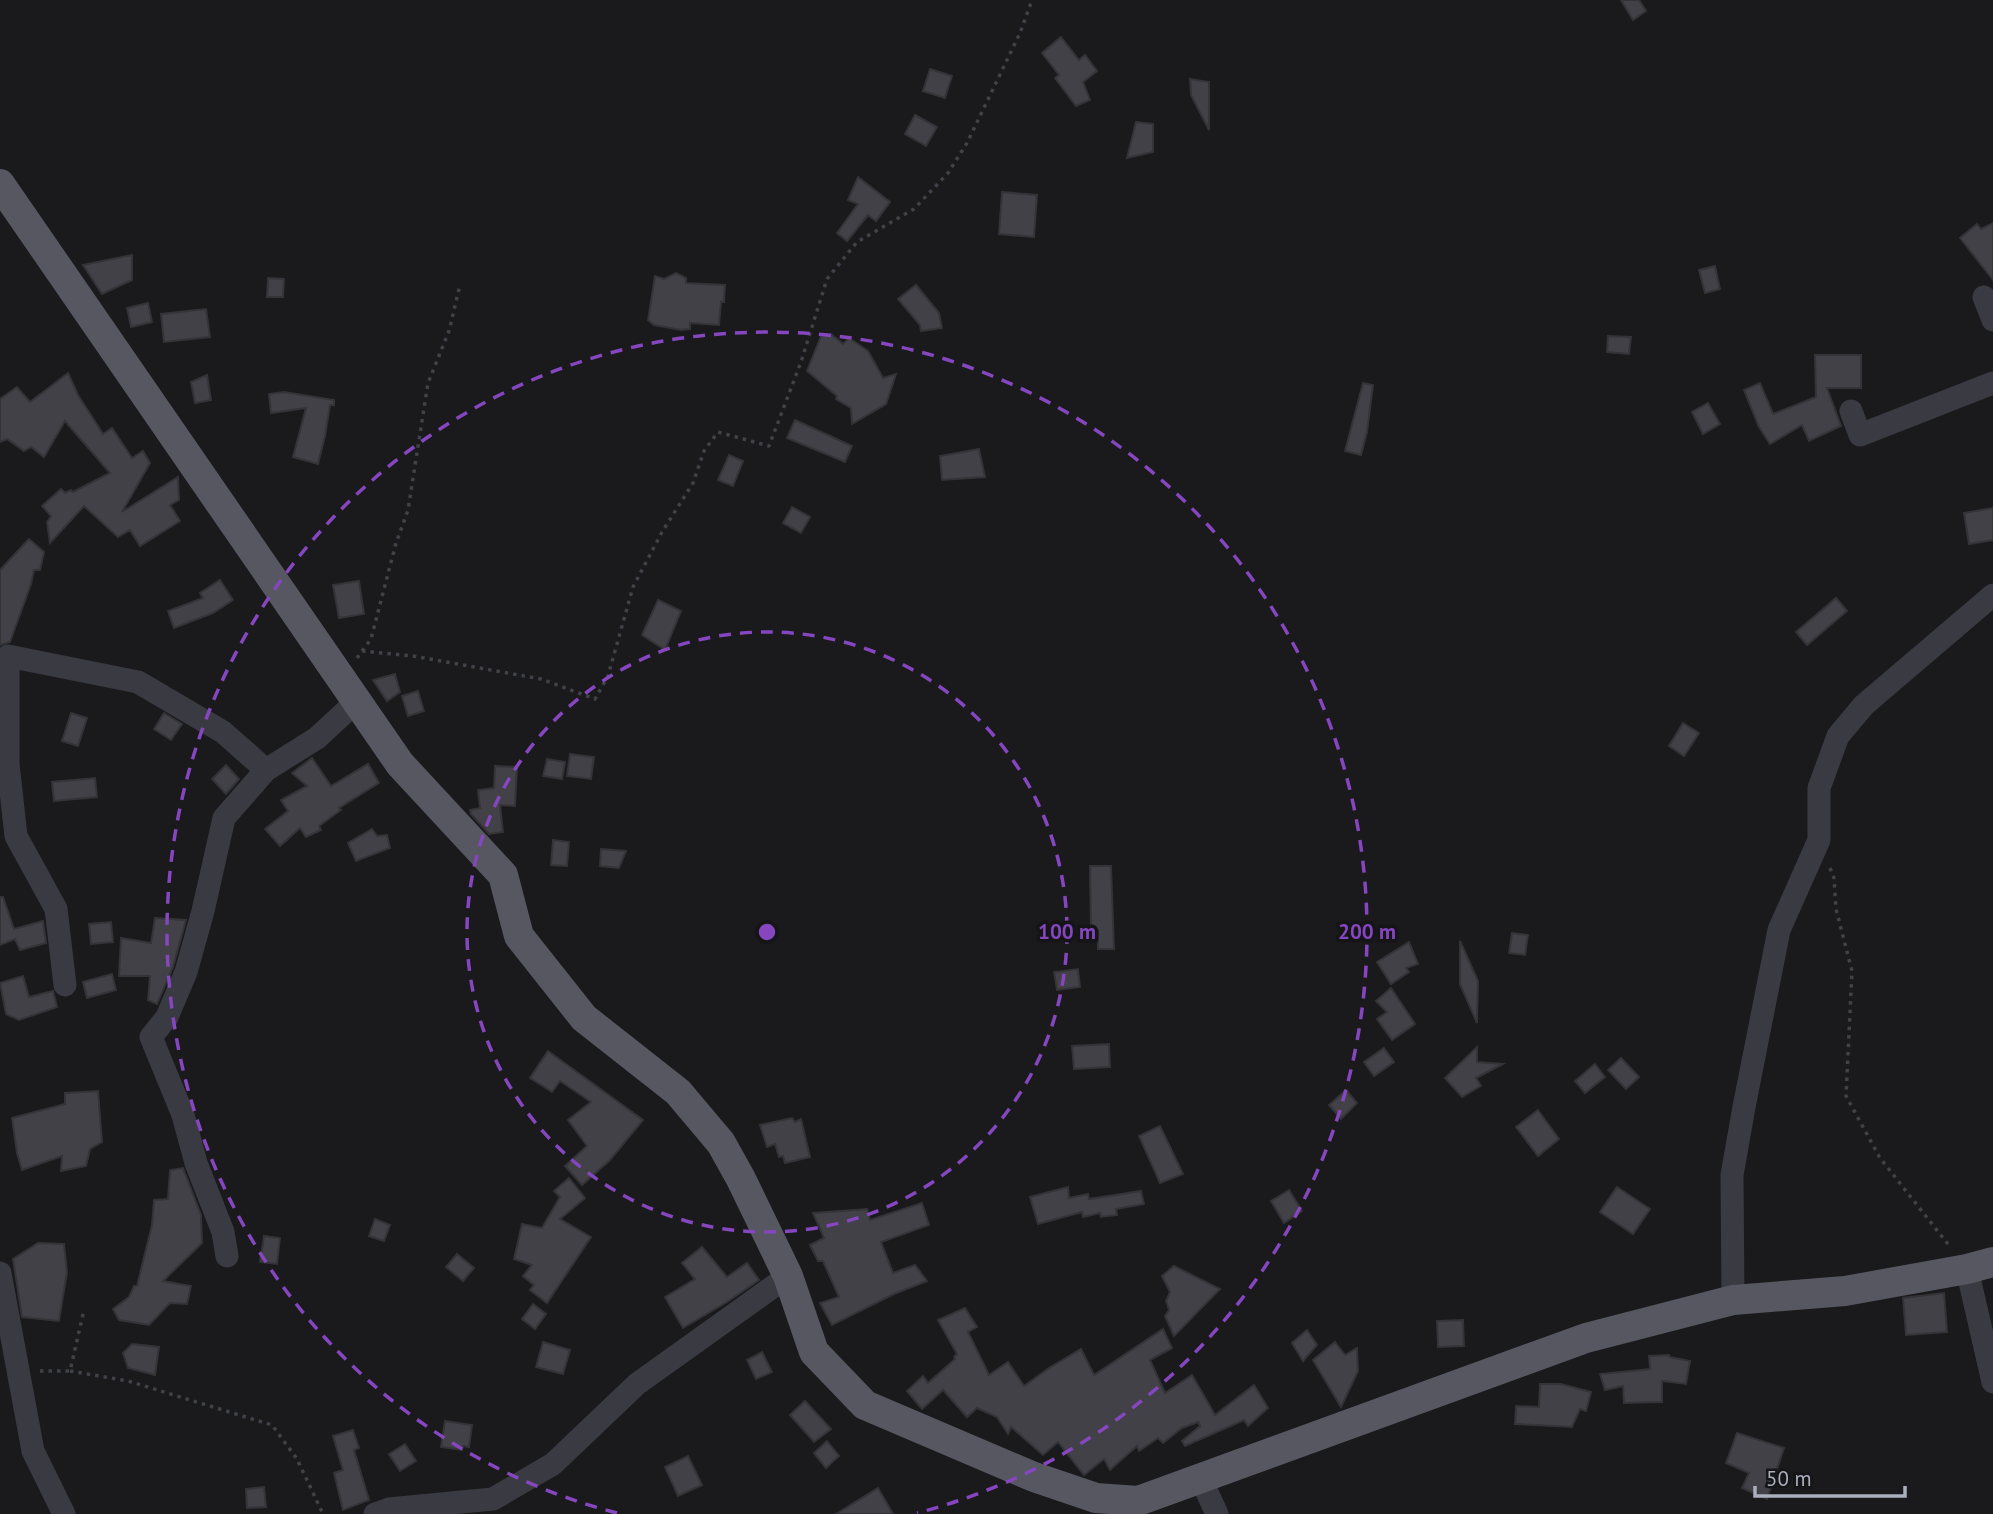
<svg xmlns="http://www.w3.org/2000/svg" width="1993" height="1514" viewBox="0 0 1993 1514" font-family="'PT Sans',sans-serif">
  <rect width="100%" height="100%" fill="#1a191c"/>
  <!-- building -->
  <g fill="#414147" stroke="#343338" stroke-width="2">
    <path d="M 1621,0 L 1639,0 L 1646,11 L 1633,20 Z"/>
    <path d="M 1061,37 L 1079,60 L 1085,55 L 1097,71 L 1083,82 L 1090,100 L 1076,106 L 1055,78 L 1059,75 L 1042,53 Z"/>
    <path d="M 930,69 L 952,76 L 945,98 L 923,91 Z"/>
    <path d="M 1190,79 L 1209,82 L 1209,130 L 1191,95 Z"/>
    <path d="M 915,115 L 937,127 L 926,146 L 905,134 Z"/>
    <path d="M 1136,122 L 1153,124 L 1153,152 L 1127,158 Z"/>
    <path d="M 858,177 L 890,202 L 876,221 L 868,215 L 847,241 L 837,233 L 858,204 L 848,200 Z"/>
    <path d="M 1002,192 L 1037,195 L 1034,237 L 999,234 Z"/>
    <path d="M 1993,223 L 1993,280 L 1960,238 L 1977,224 L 1981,229 Z"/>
    <path d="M 132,255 L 132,280 L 102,294 L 83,265 Z"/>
    <path d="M 1715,266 L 1720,289 L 1705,293 L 1699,270 Z"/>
    <path d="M 676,273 L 686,278 L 686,283 L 725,285 L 724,302 L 721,302 L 719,325 L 690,323 L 690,329 L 681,330 L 654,325 L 648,320 L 655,276 L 664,279 Z"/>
    <path d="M 268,278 L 284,279 L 283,297 L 267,297 Z"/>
    <path d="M 916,285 L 939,313 L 942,328 L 921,331 L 920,325 L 898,299 Z"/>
    <path d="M 148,303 L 152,322 L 131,327 L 127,308 Z"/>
    <path d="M 206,309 L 210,337 L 164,342 L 161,314 Z"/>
    <path d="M 831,334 L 843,344 L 849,338 L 868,351 L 883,378 L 896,374 L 886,404 L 852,424 L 851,408 L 836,399 L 837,396 L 807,371 L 821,336 Z"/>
    <path d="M 1608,336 L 1631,337 L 1629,354 L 1607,352 Z"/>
    <path d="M 1815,355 L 1861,355 L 1861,388 L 1827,388 L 1841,426 L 1809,441 L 1802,425 L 1770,444 L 1759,427 L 1744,390 L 1760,383 L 1773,414 L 1816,397 Z"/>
    <path d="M 68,373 L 78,395 L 103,434 L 112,428 L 132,458 L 143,451 L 150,463 L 122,512 L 178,477 L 179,500 L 170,505 L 180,521 L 140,546 L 130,530 L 118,537 L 84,506 L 50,543 L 47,522 L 51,516 L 42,506 L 61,489 L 65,493 L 71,490 L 73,492 L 110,473 L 65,421 L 44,457 L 31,447 L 24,451 L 7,439 L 0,442 L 0,399 L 17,387 L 30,402 Z"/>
    <path d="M 207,375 L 211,400 L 195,403 L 191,382 Z"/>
    <path d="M 1363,383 L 1373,385 L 1367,432 L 1361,455 L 1345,451 Z"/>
    <path d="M 284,392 L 334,400 L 334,405 L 330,405 L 325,436 L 318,464 L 293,457 L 306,408 L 271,413 L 269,394 Z"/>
    <path d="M 1708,403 L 1720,424 L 1703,434 L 1692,412 Z"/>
    <path d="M 795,420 L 852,446 L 845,462 L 787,438 Z"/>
    <path d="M 979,449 L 985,477 L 942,480 L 940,456 Z"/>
    <path d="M 729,455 L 743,461 L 733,486 L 718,480 Z"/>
    <path d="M 792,507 L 810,517 L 801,533 L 783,523 Z"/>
    <path d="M 1993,508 L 1993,540 L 1969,544 L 1964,513 Z"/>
    <path d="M 29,539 L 44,552 L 40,570 L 34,570 L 31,584 L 10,642 L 0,645 L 0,570 Z"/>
    <path d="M 220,580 L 233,600 L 213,613 L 174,628 L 168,611 L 203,598 L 200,593 Z"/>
    <path d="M 359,581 L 364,614 L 339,618 L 333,585 Z"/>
    <path d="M 1836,598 L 1847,611 L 1807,645 L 1796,632 Z"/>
    <path d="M 658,600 L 681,611 L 665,650 L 642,635 Z"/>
    <path d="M 395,674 L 400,692 L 387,701 L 373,680 Z"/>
    <path d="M 418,691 L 424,711 L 408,716 L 402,696 Z"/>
    <path d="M 71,713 L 87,718 L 78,746 L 62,741 Z"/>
    <path d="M 164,713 L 182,724 L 171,740 L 154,729 Z"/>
    <path d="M 1683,723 L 1699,733 L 1684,756 L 1669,746 Z"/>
    <path d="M 570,754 L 594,757 L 591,779 L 567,776 Z"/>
    <path d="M 312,758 L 331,786 L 368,764 L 379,783 L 339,808 L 341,810 L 319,826 L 321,830 L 306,837 L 300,828 L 280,846 L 265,829 L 288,811 L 281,800 L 307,786 L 292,773 Z"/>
    <path d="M 547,759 L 565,762 L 562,779 L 543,776 Z"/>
    <path d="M 226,765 L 239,779 L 226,794 L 212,779 Z"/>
    <path d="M 495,766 L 517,767 L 515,806 L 500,805 L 503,832 L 489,834 L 471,814 L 470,810 L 480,808 L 478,790 L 494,788 Z"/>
    <path d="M 95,778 L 97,797 L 54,801 L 52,782 Z"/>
    <path d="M 372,829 L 377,836 L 387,835 L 390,848 L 356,861 L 348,843 Z"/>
    <path d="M 553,840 L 569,842 L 567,866 L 551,865 Z"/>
    <path d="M 601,849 L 626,851 L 619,868 L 600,866 Z"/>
    <path d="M 1090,866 L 1111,866 L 1114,949 L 1098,949 L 1098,930 L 1091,930 Z"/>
    <path d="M 0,897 L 3,897 L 14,929 L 43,921 L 46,943 L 20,950 L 15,939 L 0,945 Z"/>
    <path d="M 155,918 L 186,920 L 173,967 L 157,1004 L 148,1000 L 150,976 L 119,976 L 121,938 L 151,943 Z"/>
    <path d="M 111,922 L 113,942 L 91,944 L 89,924 Z"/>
    <path d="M 1512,933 L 1528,935 L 1525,955 L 1509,953 Z"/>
    <path d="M 1460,941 L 1478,981 L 1477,1023 L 1460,984 Z"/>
    <path d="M 1409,942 L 1418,964 L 1406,968 L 1409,972 L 1391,984 L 1377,962 Z"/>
    <path d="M 1078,969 L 1080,987 L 1057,990 L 1054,972 Z"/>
    <path d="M 112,974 L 116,990 L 87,998 L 83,982 Z"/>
    <path d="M 23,976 L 29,997 L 53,991 L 57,1007 L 19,1020 L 6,1014 L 0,983 Z"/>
    <path d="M 1391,988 L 1415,1024 L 1392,1040 L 1377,1019 L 1387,1012 L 1376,1001 Z"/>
    <path d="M 1109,1044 L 1110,1067 L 1074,1069 L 1072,1046 Z"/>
    <path d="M 1477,1047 L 1477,1062 L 1503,1064 L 1476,1078 L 1481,1086 L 1462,1097 L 1445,1078 Z"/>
    <path d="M 1384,1048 L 1394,1062 L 1374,1076 L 1364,1062 Z"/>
    <path d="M 548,1051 L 643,1120 L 610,1160 L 582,1185 L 565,1166 L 587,1146 L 568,1120 L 591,1102 L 560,1081 L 552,1092 L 530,1078 Z"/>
    <path d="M 1621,1058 L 1639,1077 L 1626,1089 L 1608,1070 Z"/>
    <path d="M 1595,1064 L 1605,1077 L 1585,1093 L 1575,1081 Z"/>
    <path d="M 1346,1090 L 1357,1103 L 1341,1119 L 1329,1105 Z"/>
    <path d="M 98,1091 L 102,1142 L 90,1149 L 86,1166 L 61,1171 L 62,1156 L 22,1170 L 17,1153 L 12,1118 L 65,1104 L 65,1093 Z"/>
    <path d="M 1538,1110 L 1559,1139 L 1538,1156 L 1516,1127 Z"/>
    <path d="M 792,1118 L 795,1122 L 801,1119 L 810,1157 L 785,1163 L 783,1156 L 779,1157 L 775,1144 L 767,1147 L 760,1125 Z"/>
    <path d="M 1160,1126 L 1183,1174 L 1160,1183 L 1139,1136 Z"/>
    <path d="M 183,1168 L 201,1215 L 202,1243 L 163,1281 L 191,1286 L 187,1304 L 170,1303 L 149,1325 L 119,1320 L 113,1309 L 129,1297 L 134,1286 L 137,1286 L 152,1225 L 154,1200 L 168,1199 L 170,1170 Z"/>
    <path d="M 569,1178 L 585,1198 L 560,1219 L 591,1237 L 547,1303 L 530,1290 L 534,1285 L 523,1276 L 532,1265 L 514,1259 L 522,1224 L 542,1228 L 560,1197 L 554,1191 Z"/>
    <path d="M 1068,1187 L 1069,1198 L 1088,1194 L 1089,1199 L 1141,1191 L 1144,1204 L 1116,1209 L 1117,1215 L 1101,1217 L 1100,1213 L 1083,1217 L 1082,1212 L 1038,1224 L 1030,1197 Z"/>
    <path d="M 1617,1187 L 1650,1209 L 1633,1234 L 1600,1212 Z"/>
    <path d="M 1289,1190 L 1302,1211 L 1284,1223 L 1271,1201 Z"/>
    <path d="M 922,1203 L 929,1225 L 881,1242 L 893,1273 L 915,1265 L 927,1281 L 894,1294 L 832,1325 L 820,1303 L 839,1297 L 823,1261 L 818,1261 L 810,1245 L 824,1238 L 813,1213 L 867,1209 L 870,1220 Z"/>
    <path d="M 375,1219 L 390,1225 L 384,1241 L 369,1236 Z"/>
    <path d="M 264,1236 L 280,1238 L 277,1264 L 260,1262 Z"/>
    <path d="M 38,1243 L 64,1244 L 67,1272 L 59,1321 L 22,1317 L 13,1259 Z"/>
    <path d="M 702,1247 L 727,1277 L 747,1263 L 759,1280 L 727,1302 L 683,1328 L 665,1297 L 695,1279 L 682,1263 Z"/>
    <path d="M 457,1254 L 474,1268 L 463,1281 L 446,1267 Z"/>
    <path d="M 1174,1266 L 1220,1289 L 1174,1336 L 1165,1316 L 1169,1310 L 1166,1301 L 1170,1292 L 1162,1276 Z"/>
    <path d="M 1944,1293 L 1947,1332 L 1906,1335 L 1903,1298 Z"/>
    <path d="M 533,1304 L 546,1314 L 535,1329 L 522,1319 Z"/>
    <path d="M 965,1308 L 977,1327 L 968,1332 L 989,1375 L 1008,1362 L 1024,1386 L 1049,1368 L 1081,1349 L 1094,1375 L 1163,1329 L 1172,1348 L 1150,1360 L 1165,1393 L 1192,1375 L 1215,1415 L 1254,1385 L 1268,1408 L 1248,1426 L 1244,1420 L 1185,1446 L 1182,1441 L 1200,1426 L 1198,1422 L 1182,1428 L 1163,1443 L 1158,1438 L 1139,1451 L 1137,1446 L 1110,1470 L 1104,1459 L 1084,1475 L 1058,1442 L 1043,1455 L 1011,1427 L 1008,1434 L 997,1417 L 977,1408 L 967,1417 L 943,1390 L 922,1409 L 907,1391 L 923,1376 L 928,1383 L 955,1359 L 954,1357 L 957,1354 L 938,1320 Z"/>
    <path d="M 1463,1320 L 1464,1346 L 1438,1347 L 1437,1321 Z"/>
    <path d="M 1307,1330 L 1317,1345 L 1303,1361 L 1292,1343 Z"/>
    <path d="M 543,1342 L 570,1350 L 563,1374 L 536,1367 Z"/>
    <path d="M 1335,1342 L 1345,1355 L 1357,1348 L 1358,1371 L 1341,1407 L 1313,1360 Z"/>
    <path d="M 132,1344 L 159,1347 L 155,1375 L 128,1368 L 123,1353 Z"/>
    <path d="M 762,1352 L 772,1372 L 756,1379 L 747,1360 Z"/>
    <path d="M 1669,1355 L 1670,1357 L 1690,1361 L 1686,1384 L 1662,1381 L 1662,1402 L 1624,1403 L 1623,1386 L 1605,1390 L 1600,1374 L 1650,1369 L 1649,1356 Z"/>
    <path d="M 1540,1384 L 1561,1384 L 1591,1392 L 1586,1411 L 1580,1409 L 1572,1427 L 1515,1424 L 1516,1406 L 1539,1407 Z"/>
    <path d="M 805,1401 L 831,1429 L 814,1442 L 790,1415 Z"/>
    <path d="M 445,1421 L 472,1425 L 469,1447 L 463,1446 L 462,1450 L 441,1447 Z"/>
    <path d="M 353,1430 L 359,1448 L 354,1450 L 369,1500 L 343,1510 L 334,1473 L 343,1470 L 333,1436 Z"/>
    <path d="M 1737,1433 L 1784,1448 L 1767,1499 L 1742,1488 L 1749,1473 L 1726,1463 Z"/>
    <path d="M 827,1441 L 839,1456 L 826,1468 L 814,1453 Z"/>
    <path d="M 405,1444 L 416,1461 L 400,1471 L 389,1454 Z"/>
    <path d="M 688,1456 L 702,1485 L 678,1496 L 665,1467 Z"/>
    <path d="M 264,1487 L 266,1507 L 247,1508 L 246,1489 Z"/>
    <path d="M 878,1488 L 893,1514 L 836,1514 Z"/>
  </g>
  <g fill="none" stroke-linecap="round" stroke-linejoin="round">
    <!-- path -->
    <g stroke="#404249" stroke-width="3.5" stroke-dasharray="3.5 5" stroke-linecap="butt">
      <path d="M 362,651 L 413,656 L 541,679 L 595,699 L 608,676 L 633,587 L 662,532 L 693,483 L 704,451 L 718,432 L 769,446 L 801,362 L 827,279 L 857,242 L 914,209 L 948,173 L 967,143 L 1020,33 L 1032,0"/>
      <path d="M 357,658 L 371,639 L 396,543 L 408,510 L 428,383 L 449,331 L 460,285"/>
      <path d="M 1830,868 L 1834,878 L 1836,909 L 1852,971 L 1846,1096 L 1880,1158 L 1951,1248"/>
      <path d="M 40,1371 L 70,1371 L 84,1310"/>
      <path d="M 70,1371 L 128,1381 L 272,1425 L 297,1459 L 323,1514"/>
    </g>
    <!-- minor -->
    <g stroke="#3a3b42" stroke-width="23">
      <path d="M 1984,297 L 1993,320"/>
      <path d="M 1851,411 L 1860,435 L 1993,383"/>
      <path d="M 65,985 L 56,909 L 16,836 L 8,764 L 8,656 L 138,682 L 223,732 L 266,770"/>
      <path d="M 227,1256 L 223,1232 L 196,1163 L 183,1115 L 151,1037 L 167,1017 L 186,972 L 203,911 L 224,818 L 266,770 L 317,738 L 357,701"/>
      <path d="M 1967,1269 L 1993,1382"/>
      <path d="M 0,1273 L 33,1451 L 64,1514"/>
      <path d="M 1733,1300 L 1732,1175 L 1744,1107 L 1779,930 L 1819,840 L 1819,788 L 1838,736 L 1864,705 L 1993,595"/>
      <path d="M 1200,1477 L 1217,1514"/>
      <path d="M 375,1514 L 389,1509 L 493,1499 L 553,1464 L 637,1384 L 788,1276"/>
    </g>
    <!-- major -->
    <path stroke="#565761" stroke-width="30" d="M 0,184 L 400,764 L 503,875 L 519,936 L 584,1018 L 678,1092 L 721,1143 L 741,1179 L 788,1276 L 814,1352 L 865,1405 L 1034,1477 L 1096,1498 L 1138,1501 L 1586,1338 L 1733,1300 L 1845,1291 L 1967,1269 L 1993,1262"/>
  </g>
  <!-- distance rings -->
  <g fill="none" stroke="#8546bf" stroke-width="3.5" stroke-dasharray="12 9">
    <circle cx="767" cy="932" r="300"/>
    <path d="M617 1513A600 600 0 1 1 917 1513"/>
  </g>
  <circle cx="767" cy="932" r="10" fill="#8546bf" stroke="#151417" stroke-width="3.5"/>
  <g font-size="21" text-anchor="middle" font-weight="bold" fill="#8546bf" stroke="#151417" stroke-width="7" stroke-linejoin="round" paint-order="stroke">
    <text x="1067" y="939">100 m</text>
    <text x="1367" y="939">200 m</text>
  </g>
  <!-- scale -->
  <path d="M1755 1486v10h150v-10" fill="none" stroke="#abafbd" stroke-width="3.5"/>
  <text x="1766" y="1486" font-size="21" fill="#abafbd" stroke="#151417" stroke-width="5" paint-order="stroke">50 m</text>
</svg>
